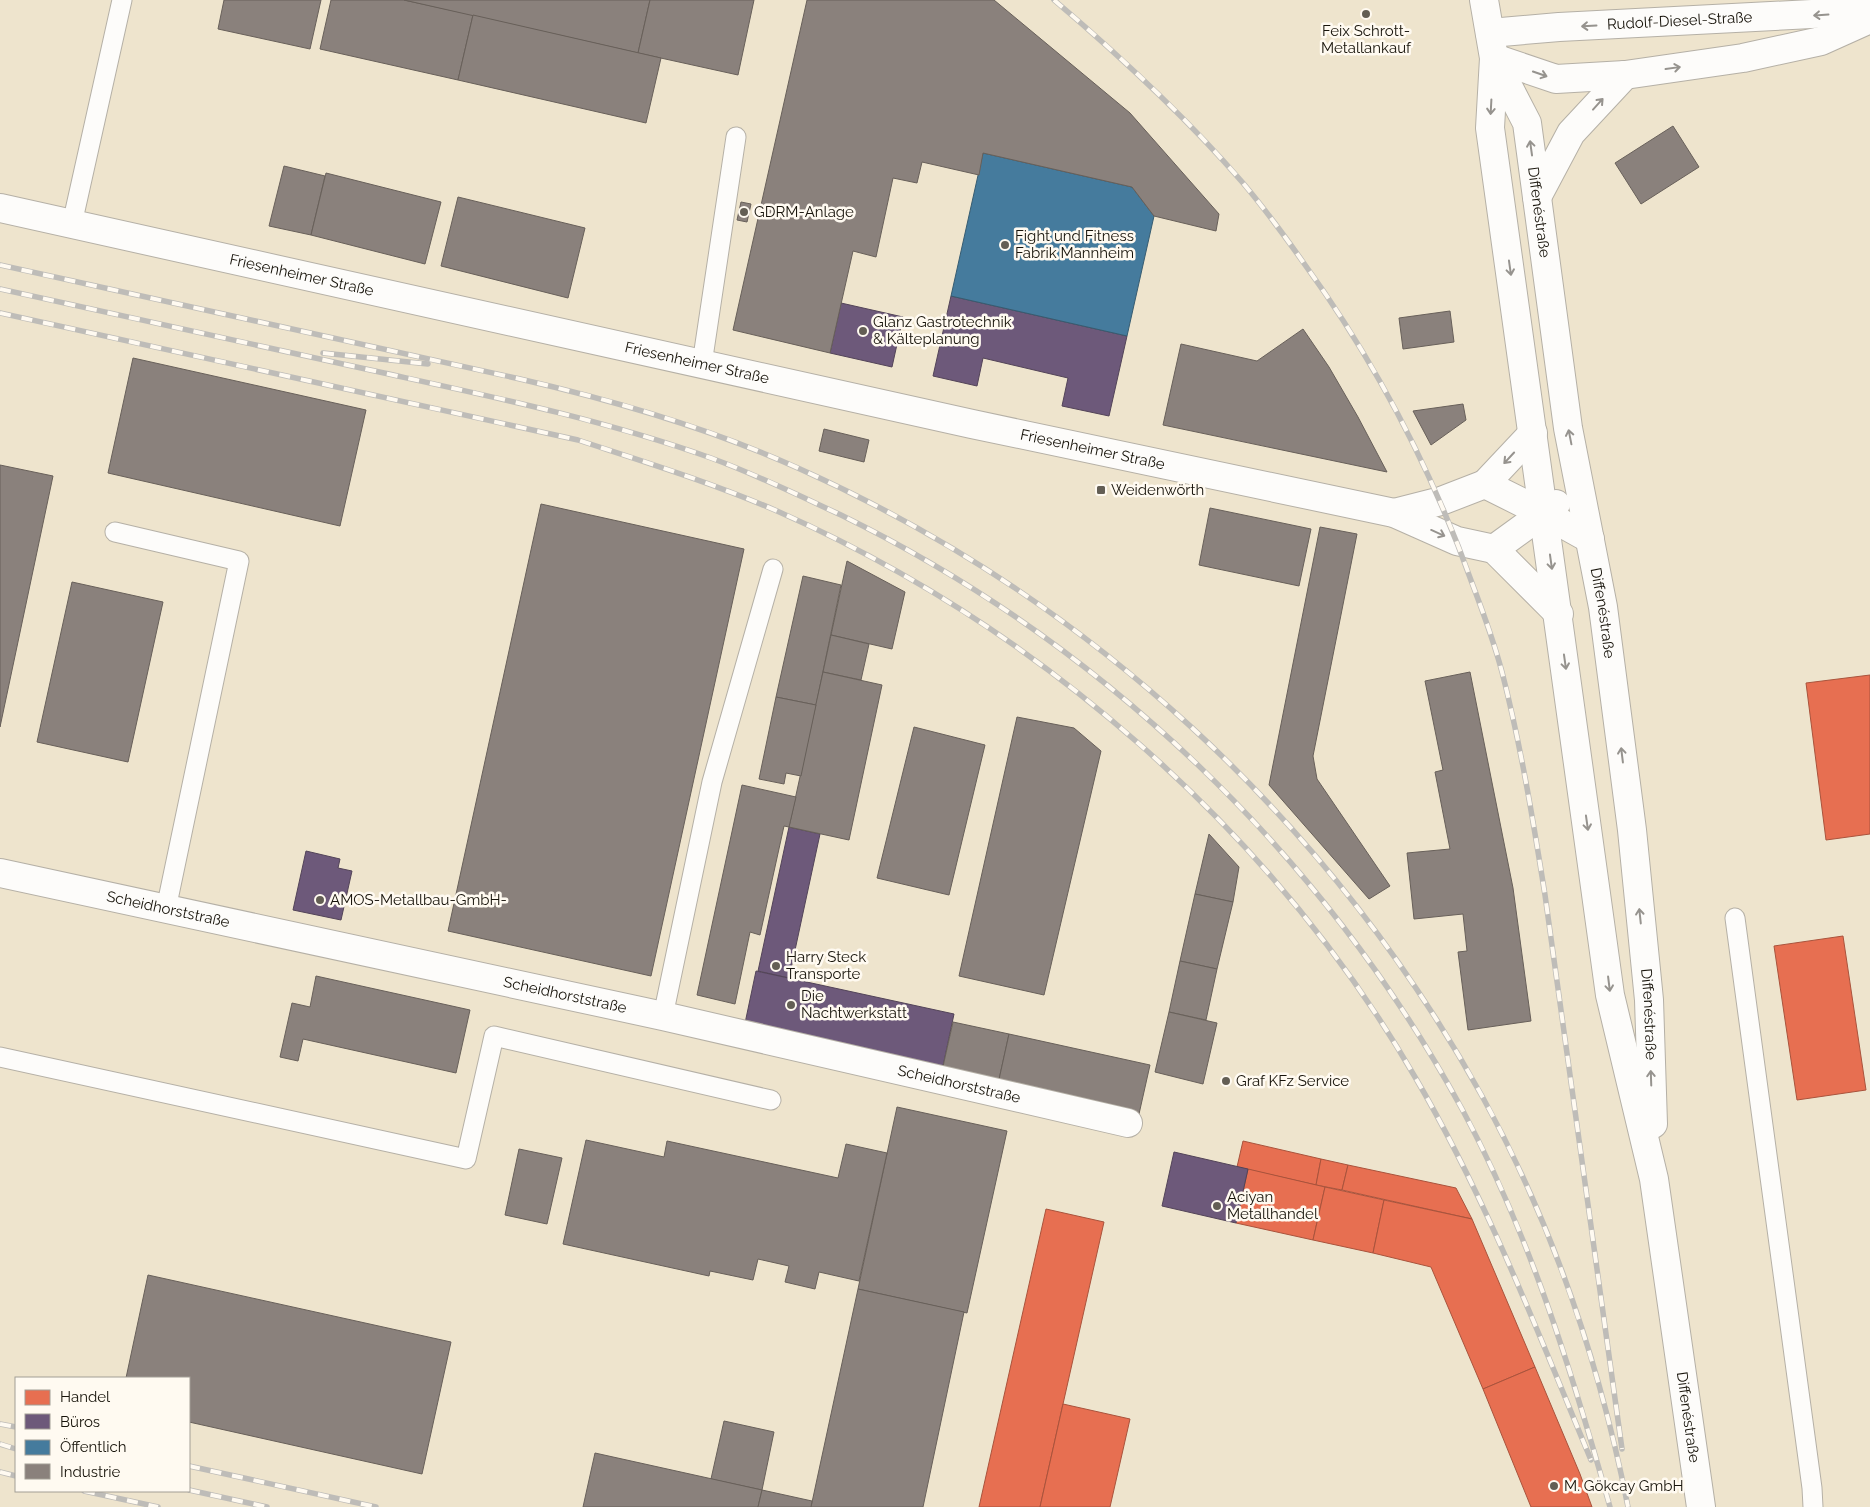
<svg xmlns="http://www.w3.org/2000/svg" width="1870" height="1507" viewBox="0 0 1870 1507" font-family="Raleway,sans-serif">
  <rect width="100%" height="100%" fill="#efe9dc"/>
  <!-- built -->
  <path fill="#eee4cd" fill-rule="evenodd" d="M 0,0 L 1870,0 L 1870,1507 L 0,1507 ZM 16,1378 L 189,1378 L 189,1491 L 16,1491 Z"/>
  <!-- shops -->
  <g fill="#e76f51" stroke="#a9533c">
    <path d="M 1870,675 L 1870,834 L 1826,840 L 1806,683 Z"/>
    <path d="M 1843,936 L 1866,1090 L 1797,1100 L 1774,946 Z"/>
    <path d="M 1243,1141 L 1321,1159 L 1316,1185 L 1237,1167 Z"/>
    <path d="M 1321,1159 L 1348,1165 L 1342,1190 L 1316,1185 Z"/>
    <path d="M 1348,1165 L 1456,1188 L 1472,1219 L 1342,1190 Z"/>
    <path d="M 1248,1169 L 1325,1187 L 1313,1240 L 1236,1223 Z"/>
    <path d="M 1325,1187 L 1384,1200 L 1373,1253 L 1313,1240 Z"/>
    <path d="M 1384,1200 L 1472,1219 L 1535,1367 L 1483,1389 L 1431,1267 L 1373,1253 Z"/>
    <path d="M 1046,1209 L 1104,1222 L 1063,1404 L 1040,1507 L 979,1507 Z"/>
    <path d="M 1535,1367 L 1580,1474 L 1592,1507 L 1531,1507 L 1483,1389 Z"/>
    <path d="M 1063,1404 L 1130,1419 L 1110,1507 L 1040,1507 Z"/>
  </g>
  <!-- offices -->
  <g fill="#6d597a" stroke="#534458">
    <path d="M 951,296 L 1127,336 L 1109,416 L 1062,406 L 1068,378 L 983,358 L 977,386 L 933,376 Z"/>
    <path d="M 841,303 L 903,317 L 892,367 L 830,353 Z"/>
    <path d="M 789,827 L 820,834 L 789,978 L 758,971 Z"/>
    <path d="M 306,851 L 340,859 L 338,868 L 352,871 L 341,920 L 293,910 Z"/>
    <path d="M 756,971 L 954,1014 L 942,1071 L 744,1028 Z"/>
    <path d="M 1174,1152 L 1248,1169 L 1236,1223 L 1162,1206 Z"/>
  </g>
  <!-- public -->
  <path fill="#457b9d" stroke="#375c71" d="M 983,153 L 1132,187 L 1154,216 L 1127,336 L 951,296 Z"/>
  <!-- industry -->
  <g fill="#8a817c" stroke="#68605a">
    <path d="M 224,0 L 321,0 L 310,49 L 218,29 Z"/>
    <path d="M 331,0 L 404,0 L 473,15 L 458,80 L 320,49 Z"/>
    <path d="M 404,0 L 650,0 L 638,53 Z"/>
    <path d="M 650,0 L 754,0 L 738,75 L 638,53 Z"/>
    <path d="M 807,0 L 994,0 L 1130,113 L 1219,214 L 1216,231 L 1154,216 L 1132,187 L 983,153 L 979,175 L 922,162 L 917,183 L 893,178 L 876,257 L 853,251 L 830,353 L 733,330 Z"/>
    <path d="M 473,15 L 661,58 L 646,123 L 458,80 Z"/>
    <path d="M 1673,126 L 1699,167 L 1641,204 L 1615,163 Z"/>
    <path d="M 284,166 L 325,176 L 311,235 L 269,226 Z"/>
    <path d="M 326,173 L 441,202 L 425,264 L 311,235 Z"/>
    <path d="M 458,197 L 585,228 L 568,298 L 441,266 Z"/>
    <path d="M 741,202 L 751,204 L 747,222 L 737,220 Z"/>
    <path d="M 1450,311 L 1454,342 L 1403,349 L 1399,318 Z"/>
    <path d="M 1303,329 L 1329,367 L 1358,417 L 1387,472 L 1163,425 L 1181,344 L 1257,361 Z"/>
    <path d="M 133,358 L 366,410 L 340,526 L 108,473 Z"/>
    <path d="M 1463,404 L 1466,420 L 1431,445 L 1413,411 Z"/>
    <path d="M 824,429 L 869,440 L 864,462 L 819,451 Z"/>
    <path d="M 0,465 L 53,476 L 0,727 Z"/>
    <path d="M 541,504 L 744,549 L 651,976 L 448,931 Z"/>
    <path d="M 1210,508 L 1311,529 L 1299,586 L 1199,565 Z"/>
    <path d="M 1320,527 L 1357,534 L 1313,756 L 1317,779 L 1390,886 L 1369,899 L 1269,785 Z"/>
    <path d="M 847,561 L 905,592 L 892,649 L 831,635 Z"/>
    <path d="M 803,576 L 841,585 L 816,705 L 776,697 Z"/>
    <path d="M 72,582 L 163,602 L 128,762 L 37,742 Z"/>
    <path d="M 831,635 L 869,644 L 861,680 L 823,672 Z"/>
    <path d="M 823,672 L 882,685 L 849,840 L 789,827 Z"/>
    <path d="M 1470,672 L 1513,888 L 1531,1021 L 1468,1030 L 1458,952 L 1467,951 L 1463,914 L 1414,919 L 1407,853 L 1450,849 L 1435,772 L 1443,770 L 1425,681 Z"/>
    <path d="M 776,697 L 816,705 L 801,776 L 786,773 L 784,784 L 759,779 Z"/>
    <path d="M 1017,717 L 1074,728 L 1101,751 L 1044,995 L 959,976 Z"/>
    <path d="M 914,727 L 985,745 L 949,895 L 877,878 Z"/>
    <path d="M 742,785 L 796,797 L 789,827 L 784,826 L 760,935 L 750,932 L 735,1004 L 697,995 Z"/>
    <path d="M 1209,834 L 1239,867 L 1233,902 L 1195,894 Z"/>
    <path d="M 1195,894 L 1233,902 L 1217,969 L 1180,961 Z"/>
    <path d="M 1180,961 L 1217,969 L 1206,1020 L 1169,1012 Z"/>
    <path d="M 316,976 L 470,1010 L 456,1073 L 303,1039 L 298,1061 L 280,1057 L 292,1003 L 310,1007 Z"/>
    <path d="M 1169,1012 L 1217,1023 L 1203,1084 L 1155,1072 Z"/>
    <path d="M 953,1022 L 1009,1034 L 998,1084 L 942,1071 Z"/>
    <path d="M 1009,1034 L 1150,1065 L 1139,1114 L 998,1084 Z"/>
    <path d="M 897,1107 L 1007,1131 L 967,1313 L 858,1289 Z"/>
    <path d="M 586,1140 L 664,1157 L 667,1141 L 838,1178 L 846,1144 L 887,1153 L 859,1281 L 819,1272 L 815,1289 L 785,1282 L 789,1266 L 758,1259 L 753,1280 L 710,1271 L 709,1276 L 563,1244 Z"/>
    <path d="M 519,1149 L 562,1158 L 547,1224 L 505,1215 Z"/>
    <path d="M 148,1275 L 451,1342 L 422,1474 L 189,1422 L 189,1378 L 126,1378 Z"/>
    <path d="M 858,1289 L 964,1312 L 923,1507 L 811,1507 Z"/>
    <path d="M 724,1421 L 774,1432 L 762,1490 L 711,1479 Z"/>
    <path d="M 595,1453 L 762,1490 L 758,1507 L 583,1507 Z"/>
    <path d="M 762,1490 L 812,1501 L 811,1507 L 758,1507 Z"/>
  </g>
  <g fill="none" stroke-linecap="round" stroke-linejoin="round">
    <defs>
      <g id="service">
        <path d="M 72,224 L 122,0"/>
        <path d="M 702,364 L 736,137"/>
        <path d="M 115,532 L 239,561 L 166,909"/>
        <path d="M 1735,918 L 1812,1488 L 1813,1507"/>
        <path d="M 663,1016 L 712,782 L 773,569"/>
        <path d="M 0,1057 L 466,1159 L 494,1036 L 771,1100"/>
      </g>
      <g id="minor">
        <path id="s1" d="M 1490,33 L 1559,27 L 1870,11"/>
        <path d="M 1494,58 L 1556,79 L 1625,75 L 1743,58 L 1821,41 L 1870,19"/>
        <path d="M 1537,197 L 1571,133 L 1625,75"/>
        <path id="s2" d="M 0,873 L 663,1016 L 1128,1123"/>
      </g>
      <g id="tertiary">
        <path id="s3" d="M 0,208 L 972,424 L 1394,513 L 1457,541 L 1494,549"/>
        <path d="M 1394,513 L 1441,501 L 1485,484"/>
      </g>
      <g id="secondary">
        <path id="s4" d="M 1484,0 L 1494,58 L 1490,128 L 1610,995 L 1654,1179 L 1701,1507"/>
        <path id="s5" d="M 1494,59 L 1527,123 L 1568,428 L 1603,607 L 1632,830 L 1649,1000 L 1653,1124"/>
        <path d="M 1533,433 L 1485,484 L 1545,514 L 1590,539"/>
        <path d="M 1556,504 L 1494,549 L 1559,614"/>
      </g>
    </defs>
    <!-- service casing -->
    <use href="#service" stroke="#b5b0a6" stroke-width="21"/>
    <!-- minor casing -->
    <use href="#minor" stroke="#b5b0a6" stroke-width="30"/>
    <!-- tertiary casing -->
    <use href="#tertiary" stroke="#b5b0a6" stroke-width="30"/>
    <!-- secondary casing -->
    <use href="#secondary" stroke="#b5b0a6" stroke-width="30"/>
    <!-- service -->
    <use href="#service" stroke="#fdfcfa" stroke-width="19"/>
    <!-- minor -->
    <use href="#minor" stroke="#fdfcfa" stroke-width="28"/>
    <!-- tertiary -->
    <use href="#tertiary" stroke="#fdfcfa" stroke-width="28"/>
    <!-- secondary -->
    <use href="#secondary" stroke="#fdfcfa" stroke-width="28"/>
    <defs>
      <g id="rail">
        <path d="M 1054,0 C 1121,57 1185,116 1243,183 C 1264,208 1284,235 1303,262 C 1375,361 1431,468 1472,583 C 1483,612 1494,642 1502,672 C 1521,746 1533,820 1545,895 L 1622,1449"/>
        <path d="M 0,265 L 520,379 C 616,401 710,428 800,469 C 1088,598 1329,820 1482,1096 C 1552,1223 1600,1365 1628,1507"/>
        <path d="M 0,289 C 128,317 256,345 384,373 C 494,397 604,420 711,458 C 755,474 798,495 841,515 C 1102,643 1323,854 1462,1109 C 1530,1235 1571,1369 1610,1507"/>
        <path d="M 0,313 L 578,440 C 645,462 713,483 777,511 C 1037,626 1272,830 1415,1077 C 1486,1198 1537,1330 1591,1460"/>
        <path d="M 323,353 L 428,364"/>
        <path d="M 0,1424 L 16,1427"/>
        <path d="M 0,1444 L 16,1449"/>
        <path d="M 189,1466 L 376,1507"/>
        <path d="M 0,1472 L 16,1476"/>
        <path d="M 189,1490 L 267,1507"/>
        <path d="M 84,1491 L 158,1507"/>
      </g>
    </defs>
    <!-- rail casing -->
    <use href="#rail" stroke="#bebcb8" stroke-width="5.5"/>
    <!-- rail -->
    <use href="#rail" stroke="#fffaf1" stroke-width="4" stroke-dasharray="11" stroke-linecap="butt"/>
  </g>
  <!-- one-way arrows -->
  <defs><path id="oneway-shaft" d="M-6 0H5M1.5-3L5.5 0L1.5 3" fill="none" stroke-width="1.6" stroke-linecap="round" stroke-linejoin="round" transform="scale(1.25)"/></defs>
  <g stroke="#96938e">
    <use href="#oneway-shaft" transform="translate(1821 15) rotate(176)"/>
    <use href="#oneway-shaft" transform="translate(1589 26) rotate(177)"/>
    <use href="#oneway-shaft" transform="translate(1673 68) rotate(-8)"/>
    <use href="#oneway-shaft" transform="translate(1540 74) rotate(19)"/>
    <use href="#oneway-shaft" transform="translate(1598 104) rotate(-48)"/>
    <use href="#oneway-shaft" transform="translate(1491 107) rotate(93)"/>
    <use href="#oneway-shaft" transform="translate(1531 148) rotate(-98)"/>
    <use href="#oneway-shaft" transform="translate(1510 268) rotate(82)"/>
    <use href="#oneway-shaft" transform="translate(1570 437) rotate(-101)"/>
    <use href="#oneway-shaft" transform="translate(1509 458) rotate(133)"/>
    <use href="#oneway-shaft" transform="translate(1438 533) rotate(24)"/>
    <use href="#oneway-shaft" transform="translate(1551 562) rotate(82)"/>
    <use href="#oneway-shaft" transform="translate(1565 662) rotate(82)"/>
    <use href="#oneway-shaft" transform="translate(1622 755) rotate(-97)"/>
    <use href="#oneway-shaft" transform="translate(1587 823) rotate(82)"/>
    <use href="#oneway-shaft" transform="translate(1640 916) rotate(-96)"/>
    <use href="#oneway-shaft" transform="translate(1609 984) rotate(83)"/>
    <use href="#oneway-shaft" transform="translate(1651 1078) rotate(-92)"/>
  </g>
  <!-- markers -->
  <g fill="#635e54" stroke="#fffaf1" stroke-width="2">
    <circle cx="1366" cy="14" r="5"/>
    <circle cx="744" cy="212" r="5"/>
    <circle cx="1005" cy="245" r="5"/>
    <circle cx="863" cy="331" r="5"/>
    <rect x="1096" y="485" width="10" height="10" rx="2.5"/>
    <circle cx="320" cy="900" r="5"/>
    <circle cx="776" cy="966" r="5"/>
    <circle cx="791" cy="1005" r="5"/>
    <circle cx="1226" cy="1081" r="5"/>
    <circle cx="1217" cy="1206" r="5"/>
    <circle cx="1554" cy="1486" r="5"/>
  </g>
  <g text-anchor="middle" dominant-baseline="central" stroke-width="5" stroke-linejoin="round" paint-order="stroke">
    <!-- street labels -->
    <g font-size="15" fill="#17130a" stroke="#fffaf1">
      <text stroke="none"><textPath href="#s1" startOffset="190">Rudolf-Diesel-Straße</textPath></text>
      <text stroke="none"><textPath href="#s5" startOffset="162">Diffenéstraße</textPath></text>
      <text stroke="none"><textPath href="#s3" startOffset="309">Friesenheimer Straße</textPath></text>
      <text stroke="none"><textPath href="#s3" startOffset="714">Friesenheimer Straße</textPath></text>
      <text stroke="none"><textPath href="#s3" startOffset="1119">Friesenheimer Straße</textPath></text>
      <text stroke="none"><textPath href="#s5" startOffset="568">Diffenéstraße</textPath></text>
      <text stroke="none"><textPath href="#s2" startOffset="172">Scheidhorststraße</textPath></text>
      <text stroke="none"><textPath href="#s2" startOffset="578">Scheidhorststraße</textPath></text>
      <text stroke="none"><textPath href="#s5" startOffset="972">Diffenéstraße</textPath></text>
      <text stroke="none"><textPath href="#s2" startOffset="982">Scheidhorststraße</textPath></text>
      <text stroke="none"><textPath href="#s4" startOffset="1434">Diffenéstraße</textPath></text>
    </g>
    <!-- poi labels -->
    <g font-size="15" fill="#17130a" stroke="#fffaf1" text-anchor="start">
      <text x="1366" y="31" text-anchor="middle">Feix Schrott-<tspan x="1366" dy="17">Metallankauf</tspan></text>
      <text x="754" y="212">GDRM-Anlage</text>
      <text x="1015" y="236">Fight und Fitness<tspan x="1015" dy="17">Fabrik Mannheim</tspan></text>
      <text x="873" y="322">Glanz Gastrotechnik<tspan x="873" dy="17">&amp; Kälteplanung</tspan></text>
      <text x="1111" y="490">Weidenwörth</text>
      <text x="330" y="900">AMOS-Metallbau-GmbH-</text>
      <text x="786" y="957">Harry Steck<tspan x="786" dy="17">Transporte</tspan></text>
      <text x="801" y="996">Die<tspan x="801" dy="17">Nachtwerkstatt</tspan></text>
      <text x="1236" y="1081">Graf KFz Service</text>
      <text x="1227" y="1197">Aciyan<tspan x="1227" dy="17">Metallhandel</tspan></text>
      <text x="1564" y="1486">M. Gökcay GmbH</text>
    </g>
  </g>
  <!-- legend -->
  <rect x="15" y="1377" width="175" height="115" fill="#fffaf1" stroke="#a29e95"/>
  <rect x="25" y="1390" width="25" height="15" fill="#e76f51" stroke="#a29e95"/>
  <text x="60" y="1402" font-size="15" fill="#17130a">Handel</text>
  <rect x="25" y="1414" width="25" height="15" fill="#6d597a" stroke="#a29e95"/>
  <text x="60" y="1427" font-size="15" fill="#17130a">Büros</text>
  <rect x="25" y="1440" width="25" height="15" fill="#457b9d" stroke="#a29e95"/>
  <text x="60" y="1452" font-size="15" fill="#17130a">Öffentlich</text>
  <rect x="25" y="1464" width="25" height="15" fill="#8a817c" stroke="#a29e95"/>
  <text x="60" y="1477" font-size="15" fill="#17130a">Industrie</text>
</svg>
